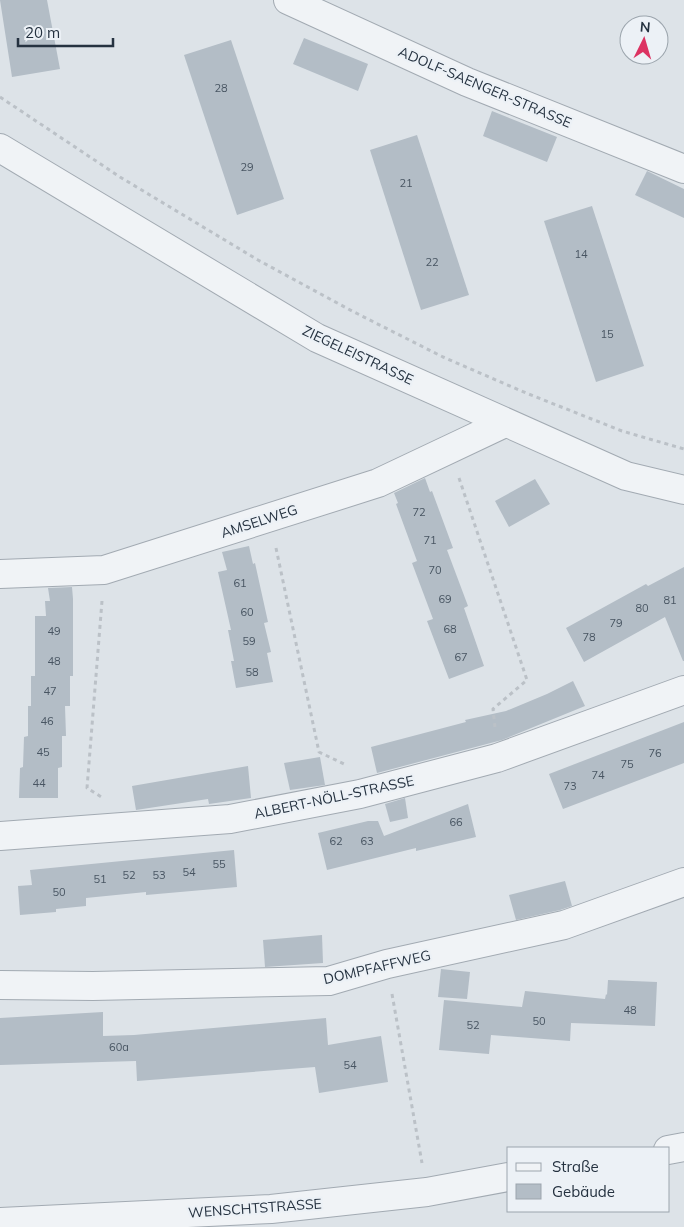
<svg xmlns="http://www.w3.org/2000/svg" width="684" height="1227" viewBox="0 0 684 1227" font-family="Mulish,sans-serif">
  <rect width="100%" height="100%" fill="#dde3e8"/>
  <!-- building -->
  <g fill="#b3bdc6">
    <path d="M 0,0 L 47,0 L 60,69 L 12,77 Z"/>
    <path d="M 304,38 L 368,64 L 358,91 L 293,64 Z"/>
    <path d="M 231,40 L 284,199 L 237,215 L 184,55 Z"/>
    <path d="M 492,111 L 557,137 L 547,162 L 483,136 Z"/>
    <path d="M 417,135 L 469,295 L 421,310 L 370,150 Z"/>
    <path d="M 647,171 L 684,189 L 684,218 L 635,195 Z"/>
    <path d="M 592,206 L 644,366 L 596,382 L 544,221 Z"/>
    <path d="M 425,478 L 430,492 L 432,491 L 453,548 L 447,550 L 468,606 L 464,608 L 484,666 L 449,679 L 427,621 L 433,619 L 412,563 L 417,561 L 396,504 L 398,503 L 394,493 Z"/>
    <path d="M 535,479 L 550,504 L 509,527 L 495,501 Z"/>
    <path d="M 249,546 L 253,564 L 255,563 L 268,622 L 264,623 L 271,652 L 267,653 L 273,682 L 236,688 L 231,661 L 234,661 L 228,630 L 231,630 L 218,572 L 227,570 L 222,552 Z"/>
    <path d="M 684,567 L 684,661 L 683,661 L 665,617 L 584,662 L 566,628 L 646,584 L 648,586 Z"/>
    <path d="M 72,587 L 73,599 L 73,676 L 70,676 L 70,706 L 65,706 L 66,736 L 62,736 L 62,767 L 58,768 L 58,798 L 19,798 L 20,768 L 23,767 L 24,737 L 28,736 L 28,706 L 31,706 L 31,676 L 35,676 L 35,616 L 46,616 L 45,601 L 50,601 L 48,588 Z"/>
    <path d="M 573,681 L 585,706 L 502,740 L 377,773 L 371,747 L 466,722 L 465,720 L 506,711 L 547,694 Z"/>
    <path d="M 684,722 L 684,763 L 563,809 L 549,774 Z"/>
    <path d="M 320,757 L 325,785 L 290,790 L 284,763 Z"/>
    <path d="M 248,766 L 251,798 L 209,804 L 208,799 L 136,810 L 132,786 Z"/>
    <path d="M 405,798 L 408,818 L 390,822 L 385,804 Z"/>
    <path d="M 468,804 L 476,837 L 416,851 L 416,848 L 327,870 L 318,833 L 368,821 L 378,821 L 384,836 Z"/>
    <path d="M 234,850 L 237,887 L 146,895 L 146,892 L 86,898 L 86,906 L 56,909 L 56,912 L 20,915 L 18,886 L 32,885 L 30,870 Z"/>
    <path d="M 565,881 L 572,906 L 560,910 L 516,920 L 509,895 Z"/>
    <path d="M 322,935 L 323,963 L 265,967 L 263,940 Z"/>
    <path d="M 441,969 L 470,972 L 467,999 L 438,997 Z"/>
    <path d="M 608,980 L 657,982 L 655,1026 L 571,1023 L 570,1041 L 491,1035 L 489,1054 L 439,1050 L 444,1000 L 522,1007 L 525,991 L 605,999 L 606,994 L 607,995 Z"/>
    <path d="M 103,1012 L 103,1036 L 134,1035 L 326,1018 L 328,1045 L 381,1036 L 388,1082 L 319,1093 L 315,1067 L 137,1081 L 136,1061 L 0,1065 L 0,1018 Z"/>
  </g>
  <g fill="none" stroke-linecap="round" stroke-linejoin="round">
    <defs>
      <g id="street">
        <path d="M 288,0 L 467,82 L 684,169"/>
        <path d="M 0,148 L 317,338 L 626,476 L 684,490"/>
        <path d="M 0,574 L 104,570 L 378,483 L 505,423"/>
        <path d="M 0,836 L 230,819 L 360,794 L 497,758 L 684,690"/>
        <path d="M 0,985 L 93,986 L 329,981 L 387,964 L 564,925 L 684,882"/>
        <path d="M 668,1150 L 684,1147"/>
        <path d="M 0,1222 L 271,1209 L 427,1192 L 508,1177"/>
      </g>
    </defs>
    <!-- street casing -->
    <use href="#street" stroke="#a2aab2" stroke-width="30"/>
    <!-- path -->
    <g stroke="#bbc1c7" stroke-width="3" stroke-dasharray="4 4" stroke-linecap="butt">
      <path d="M 0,97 L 120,177 L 258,260 L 352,311 L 443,357 L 526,393 L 622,431 L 684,449"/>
      <path d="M 459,478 L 527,680 L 493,709 L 495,727"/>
      <path d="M 276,548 L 319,752 L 346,765"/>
      <path d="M 102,601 L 87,788 L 103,798"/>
      <path d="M 392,994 L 422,1163"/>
    </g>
    <!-- street -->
    <use href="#street" stroke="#f0f3f6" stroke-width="28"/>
  </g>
  <g text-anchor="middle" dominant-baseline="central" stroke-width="4.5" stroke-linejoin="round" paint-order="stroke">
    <!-- number labels -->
    <g font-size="11" fill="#485562">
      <text x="221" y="88">28</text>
      <text x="247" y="167">29</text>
      <text x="406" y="183">21</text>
      <text x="581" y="254">14</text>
      <text x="432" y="262">22</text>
      <text x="607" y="334">15</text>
      <text x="419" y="512">72</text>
      <text x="430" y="540">71</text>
      <text x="435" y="570">70</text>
      <text x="240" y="583">61</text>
      <text x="445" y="599">69</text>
      <text x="670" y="600">81</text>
      <text x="642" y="608">80</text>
      <text x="247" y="612">60</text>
      <text x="616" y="623">79</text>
      <text x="450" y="629">68</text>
      <text x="54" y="631">49</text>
      <text x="589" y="637">78</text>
      <text x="249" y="641">59</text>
      <text x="461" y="657">67</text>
      <text x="54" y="661">48</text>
      <text x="252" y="672">58</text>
      <text x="50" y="691">47</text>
      <text x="47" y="721">46</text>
      <text x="43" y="752">45</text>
      <text x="655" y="753">76</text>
      <text x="627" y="764">75</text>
      <text x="598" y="775">74</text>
      <text x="39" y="783">44</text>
      <text x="570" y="786">73</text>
      <text x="456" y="822">66</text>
      <text x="336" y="841">62</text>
      <text x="367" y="841">63</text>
      <text x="219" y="864">55</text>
      <text x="189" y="872">54</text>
      <text x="129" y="875">52</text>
      <text x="159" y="875">53</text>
      <text x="100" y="879">51</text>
      <text x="59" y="892">50</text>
      <text x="630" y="1010">48</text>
      <text x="539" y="1021">50</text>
      <text x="473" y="1025">52</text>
      <text x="119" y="1047">60a</text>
      <text x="350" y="1065">54</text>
    </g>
    <!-- street labels -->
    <g font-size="14" fill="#253240" stroke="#ecf1f6">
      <text transform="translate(485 87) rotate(23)">ADOLF-SAENGER-STRASSE</text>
      <text transform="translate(358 355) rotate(25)">ZIEGELEISTRASSE</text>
      <text transform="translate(259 521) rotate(-18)">AMSELWEG</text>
      <text transform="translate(334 797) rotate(-12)">ALBERT-NÖLL-STRASSE</text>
      <text transform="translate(377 967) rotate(-13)">DOMPFAFFWEG</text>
      <text transform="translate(255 1208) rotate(-4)">WENSCHTSTRASSE</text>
    </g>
  </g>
  <!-- legend -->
  <rect x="507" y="1147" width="162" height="65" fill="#ecf1f6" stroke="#9ca5ad"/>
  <rect x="516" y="1163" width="25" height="8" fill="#f0f3f6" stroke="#9ca5ad"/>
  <text x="552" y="1172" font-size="15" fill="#253240">Straße</text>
  <rect x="516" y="1184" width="25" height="15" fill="#b3bdc6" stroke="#9ca5ad"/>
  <text x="552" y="1197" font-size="15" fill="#253240">Gebäude</text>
  <!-- north arrow -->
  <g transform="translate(644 40) rotate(5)"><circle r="24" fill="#ecf1f6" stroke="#9ca5ad"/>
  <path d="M0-4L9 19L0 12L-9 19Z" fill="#dc3362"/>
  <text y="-8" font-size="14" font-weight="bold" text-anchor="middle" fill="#253240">N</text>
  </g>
  <!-- scale -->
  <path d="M18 38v8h95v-8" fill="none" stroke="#253240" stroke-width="2.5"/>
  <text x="25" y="38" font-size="15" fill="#253240" stroke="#ecf1f6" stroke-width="4" paint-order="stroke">20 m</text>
</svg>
